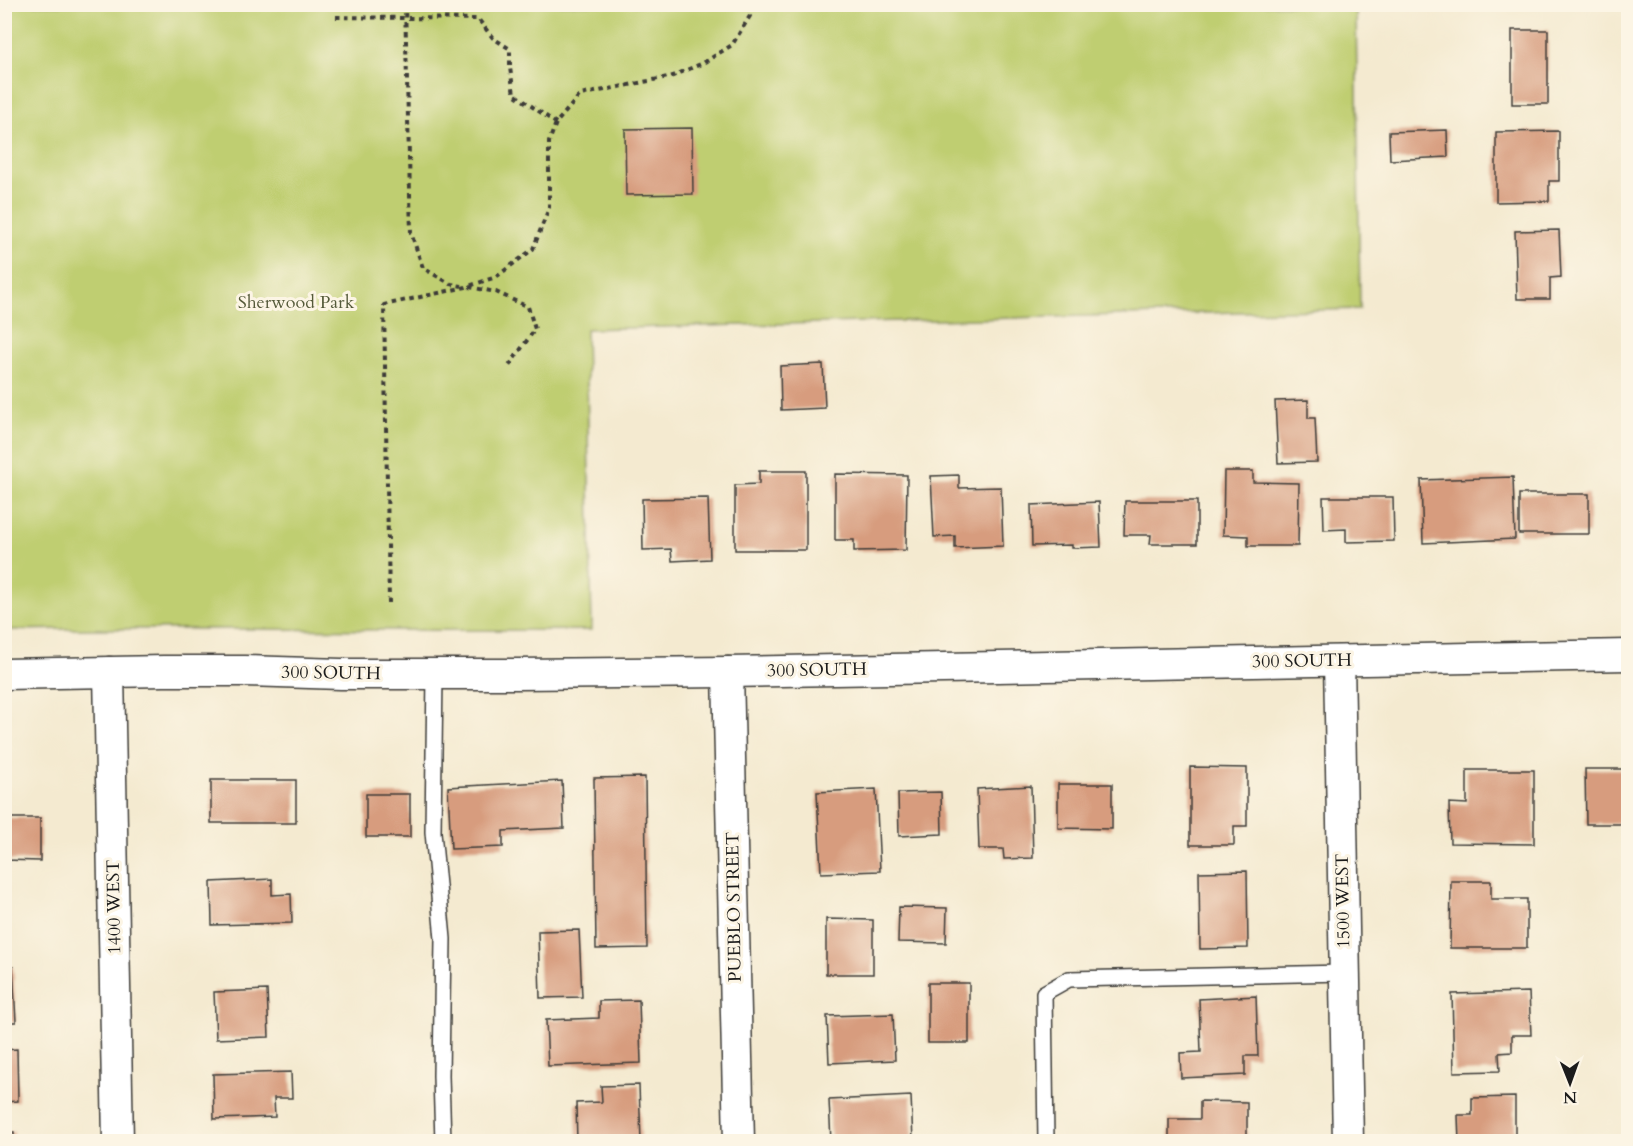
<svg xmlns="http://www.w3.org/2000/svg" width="1633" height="1146" viewBox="0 0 1633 1146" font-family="Cardo,serif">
  <rect width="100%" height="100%" fill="#fcf5e5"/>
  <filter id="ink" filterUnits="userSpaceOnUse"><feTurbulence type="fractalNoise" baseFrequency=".0167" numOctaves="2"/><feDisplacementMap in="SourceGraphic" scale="12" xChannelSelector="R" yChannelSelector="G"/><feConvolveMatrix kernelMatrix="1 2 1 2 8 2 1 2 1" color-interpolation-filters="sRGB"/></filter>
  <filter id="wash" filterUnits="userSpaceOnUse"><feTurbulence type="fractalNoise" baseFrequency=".008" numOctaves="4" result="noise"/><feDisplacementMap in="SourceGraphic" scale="24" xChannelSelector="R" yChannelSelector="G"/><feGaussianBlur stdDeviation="1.35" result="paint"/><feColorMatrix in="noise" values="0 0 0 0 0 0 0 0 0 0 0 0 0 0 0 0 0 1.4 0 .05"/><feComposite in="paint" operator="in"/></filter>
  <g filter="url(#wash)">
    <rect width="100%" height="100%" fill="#f4ead0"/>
    <!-- green -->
    <path fill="#bfce71" stroke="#6e7546" stroke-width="1.5" d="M 4,5 L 1356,5 L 1360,309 L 586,329 L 592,630 C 396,632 200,626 5,630 Z"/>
    <g id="blocks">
      <!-- building -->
      <g fill="#d79c7e">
        <rect x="1512" y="30" width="36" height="74"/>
        <path d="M 692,128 L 693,194 L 626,195 L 625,129 Z"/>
        <path d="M 1447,130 L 1448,157 L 1390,160 L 1389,132 Z"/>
        <path d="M 1559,131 L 1559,181 L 1549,181 L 1549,201 L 1496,202 L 1496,132 Z"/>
        <path d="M 1559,230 L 1561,277 L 1550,278 L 1550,299 L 1517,299 L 1515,231 Z"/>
        <path d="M 823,364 L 825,408 L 781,410 L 780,366 Z"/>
        <path d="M 1308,400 L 1308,418 L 1315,418 L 1317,462 L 1278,463 L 1275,401 Z"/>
        <path d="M 759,471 L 806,471 L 806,550 L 735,550 L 735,485 L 759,484 Z"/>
        <path d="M 1224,471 L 1253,471 L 1253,482 L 1299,483 L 1298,546 L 1248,546 L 1248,536 L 1223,535 Z"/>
        <path d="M 835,474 L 907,475 L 906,550 L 854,551 L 854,540 L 835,540 Z"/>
        <path d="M 959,475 L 959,488 L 1001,487 L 1003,546 L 955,548 L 955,536 L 934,537 L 931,476 Z"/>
        <path d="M 1513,477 L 1515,539 L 1423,543 L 1421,480 Z"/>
        <rect x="1519" y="494" width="70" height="40"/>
        <path d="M 1323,497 L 1393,497 L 1394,541 L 1346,542 L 1346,529 L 1324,530 Z"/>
        <path d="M 708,498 L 710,559 L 672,561 L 671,549 L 643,550 L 642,499 Z"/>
        <path d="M 1125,501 L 1197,501 L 1197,544 L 1150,544 L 1151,535 L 1124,535 Z"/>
        <path d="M 1099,502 L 1101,547 L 1072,548 L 1072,545 L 1032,546 L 1031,505 Z"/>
        <path d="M 1190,767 L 1247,768 L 1247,826 L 1234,826 L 1234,845 L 1190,845 Z"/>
        <path d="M 1585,769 L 1628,769 L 1628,824 L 1586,824 Z"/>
        <path d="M 1467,770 L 1534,770 L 1534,844 L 1450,843 L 1449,803 L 1467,804 Z"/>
        <path d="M 645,777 L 647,948 L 596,949 L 594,778 Z"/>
        <rect x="211" y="780" width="85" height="43"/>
        <path d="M 562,781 L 564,828 L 503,831 L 503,847 L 451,849 L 448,787 Z"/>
        <path d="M 1058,784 L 1112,784 L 1112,829 L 1058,828 Z"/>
        <path d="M 1031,786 L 1033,858 L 1004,859 L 1003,849 L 979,849 L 977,789 Z"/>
        <path d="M 876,789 L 880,871 L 821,873 L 817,792 Z"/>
        <path d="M 941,792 L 942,834 L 899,836 L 898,793 Z"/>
        <rect x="366" y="794" width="44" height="43"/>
        <path d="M 4,818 L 40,818 L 40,861 L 4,860 Z"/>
        <path d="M 1247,871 L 1248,948 L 1200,949 L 1199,872 Z"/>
        <path d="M 272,879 L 272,895 L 291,894 L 292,923 L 212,925 L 211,882 Z"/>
        <path d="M 1451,881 L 1491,881 L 1491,899 L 1527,899 L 1527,948 L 1450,948 Z"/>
        <path d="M 899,907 L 947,908 L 946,943 L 898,942 Z"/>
        <path d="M 826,919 L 873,920 L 873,974 L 826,974 Z"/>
        <path d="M 579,930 L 582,997 L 540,998 L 538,931 Z"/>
        <path d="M 4,967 L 13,967 L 16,1022 L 4,1022 Z"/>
        <rect x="928" y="983" width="41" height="60"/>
        <path d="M 267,990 L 269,1037 L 216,1039 L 214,992 Z"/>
        <path d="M 1529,992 L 1531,1035 L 1512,1035 L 1512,1052 L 1499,1053 L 1500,1071 L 1454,1072 L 1452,994 Z"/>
        <path d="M 1256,996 L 1258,1056 L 1245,1056 L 1245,1075 L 1181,1078 L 1180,1053 L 1201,1052 L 1199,999 Z"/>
        <path d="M 639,1000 L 641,1063 L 548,1066 L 546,1020 L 599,1018 L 599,1001 Z"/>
        <path d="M 893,1014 L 895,1060 L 829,1063 L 827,1016 Z"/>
        <path d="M 17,1049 L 18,1101 L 4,1102 L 4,1050 Z"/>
        <path d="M 291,1072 L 292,1098 L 274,1098 L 275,1117 L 214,1119 L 213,1074 Z"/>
        <path d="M 639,1085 L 641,1142 L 577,1142 L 576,1103 L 602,1102 L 601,1086 Z"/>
        <path d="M 911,1096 L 913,1141 L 831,1142 L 829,1100 Z"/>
        <path d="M 1515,1097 L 1515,1142 L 1459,1142 L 1458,1115 L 1472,1115 L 1472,1098 Z"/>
        <path d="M 1200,1101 L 1247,1102 L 1247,1142 L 1169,1142 L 1169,1119 L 1200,1119 Z"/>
        <rect x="4" y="1132" width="10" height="10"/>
      </g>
    </g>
  </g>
  <g filter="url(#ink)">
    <use href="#blocks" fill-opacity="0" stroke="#3c3b37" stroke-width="1.5"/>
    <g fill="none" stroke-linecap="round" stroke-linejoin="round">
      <defs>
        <g id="service">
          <path d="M 435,674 L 433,832 L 443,939 L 441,1076 L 443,1142"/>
          <path d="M 1046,1142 L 1044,993 L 1069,979 L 1345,973"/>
        </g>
        <g id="minor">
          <path d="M 1339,661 L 1348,1142"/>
          <path d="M 109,672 L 118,1142"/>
          <path d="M 728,672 L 739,1142"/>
          <path d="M 4,674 L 164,671 L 244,671 L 341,674 L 518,674 L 728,672 L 1628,655"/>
        </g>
      </defs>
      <!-- service casing -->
      <use href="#service" stroke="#3c3b37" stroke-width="18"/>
      <!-- minor casing -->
      <use href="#minor" stroke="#3c3b37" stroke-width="33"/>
      <!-- path -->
      <g stroke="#3c3b37" stroke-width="4" stroke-dasharray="4.5 4.5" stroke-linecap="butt">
        <path d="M 405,4 L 411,233 L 423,268 L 451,284 L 462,286"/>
        <path d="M 336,17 L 478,19 L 493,38 L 510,49 L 510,68 L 514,94 L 556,123"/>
        <path d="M 469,287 L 496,292 L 528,307 L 535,329 L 509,366"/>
        <path d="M 389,603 L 384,305 L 466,287 L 496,277 L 533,249 L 549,208 L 549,142 L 556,123 L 580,95 L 673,76 L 703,63 L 732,45 L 750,16 L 749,4"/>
      </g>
      <!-- service -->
      <use href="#service" stroke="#fff" stroke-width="15"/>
      <!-- minor -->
      <use href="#minor" stroke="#fff" stroke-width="30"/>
    </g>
  </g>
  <g text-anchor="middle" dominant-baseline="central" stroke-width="6" stroke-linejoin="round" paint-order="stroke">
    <!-- park labels -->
    <g font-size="18" fill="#555a3a" stroke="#fcf5e5">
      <text x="296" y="302">Sherwood Park</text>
    </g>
    <!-- street labels -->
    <g font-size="18" fill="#1c1c1c" stroke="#fcf5e5">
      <text transform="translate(1302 661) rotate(-1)">300 SOUTH</text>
      <text transform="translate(817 670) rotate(-1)">300 SOUTH</text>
      <text transform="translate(331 673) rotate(1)">300 SOUTH</text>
      <text transform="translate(1343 901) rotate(-91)">1500 WEST</text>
      <text transform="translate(114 907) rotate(-91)">1400 WEST</text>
      <text transform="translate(734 907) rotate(-91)">PUEBLO STREET</text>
    </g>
  </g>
  <!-- margin -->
  <rect width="1633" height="1146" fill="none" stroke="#fcf5e5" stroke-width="24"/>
  <!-- north arrow -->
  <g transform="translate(1570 1083) rotate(179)" stroke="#fcf5e5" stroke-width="4.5" paint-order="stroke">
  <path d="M0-4.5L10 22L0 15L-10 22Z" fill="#1c1c1c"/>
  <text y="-9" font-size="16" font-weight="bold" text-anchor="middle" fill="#1c1c1c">N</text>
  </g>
</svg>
